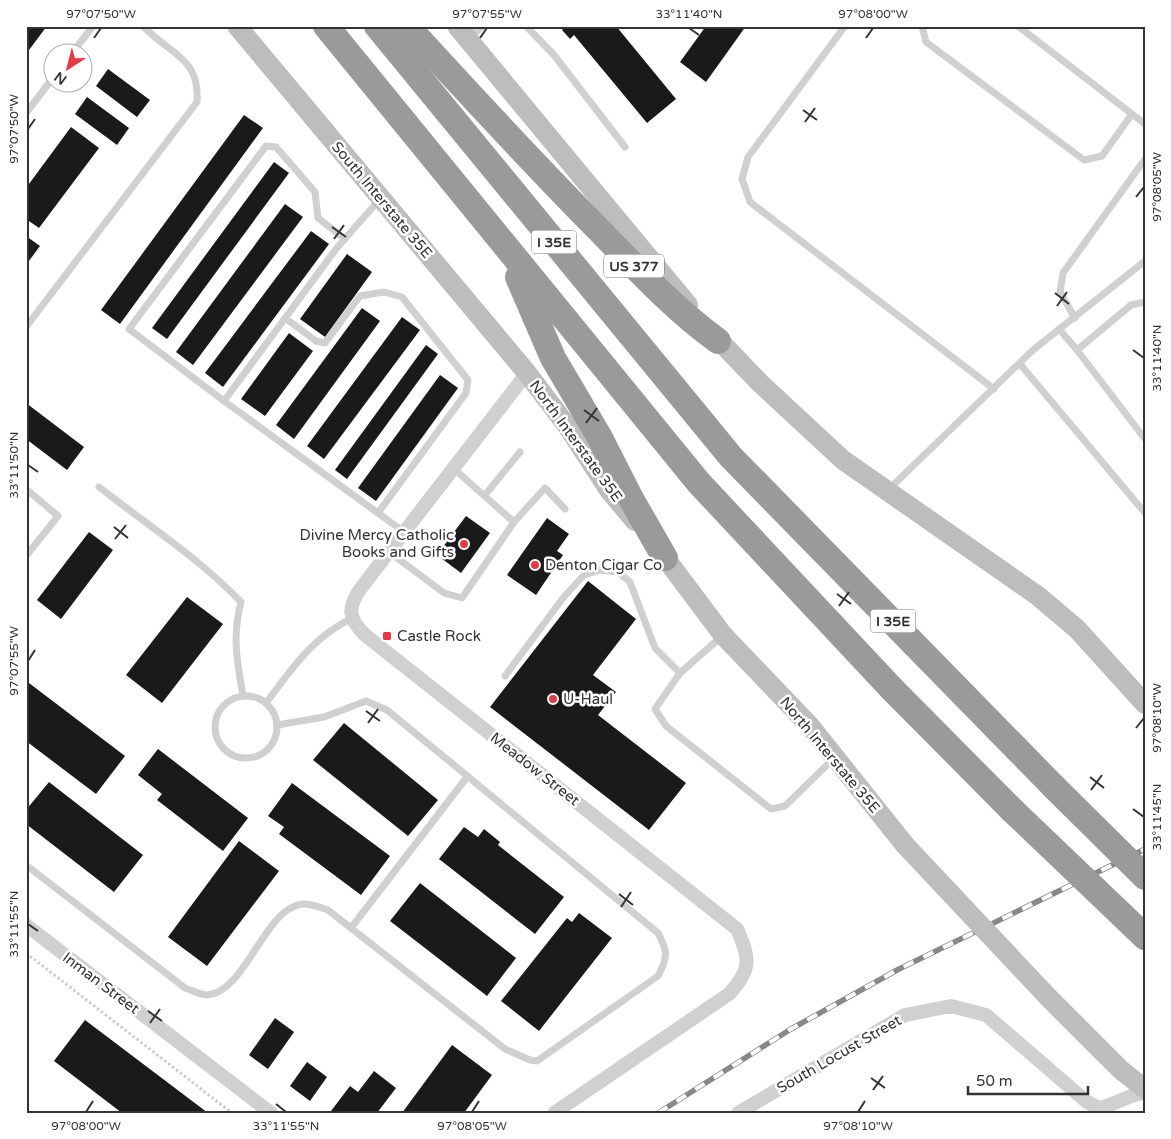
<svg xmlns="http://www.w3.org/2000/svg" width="1171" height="1139" viewBox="0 0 1171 1139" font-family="'Varela Round',sans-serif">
  <rect width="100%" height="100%" fill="#fff"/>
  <!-- building -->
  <g fill="#1a1a1a">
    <path d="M 26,26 L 47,26 L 26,54 Z"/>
    <path d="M 566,26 L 616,26 L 676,99 L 647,123 L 574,35 L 570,39 L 562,30 Z"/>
    <path d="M 706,26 L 746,26 L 706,82 L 680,62 Z"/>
    <path d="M 108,69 L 150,100 L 137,117 L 96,86 Z"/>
    <path d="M 87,97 L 129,128 L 117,145 L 75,114 Z"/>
    <path d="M 244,115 L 263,128 L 120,324 L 101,310 Z"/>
    <path d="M 71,127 L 99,148 L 39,228 L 26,219 L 26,188 Z"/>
    <path d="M 274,162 L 289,173 L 167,339 L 152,328 Z"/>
    <path d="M 285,204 L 303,217 L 193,365 L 176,352 Z"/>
    <path d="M 311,231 L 329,244 L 223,387 L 205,373 Z"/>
    <path d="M 26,236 L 40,246 L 26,265 Z"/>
    <path d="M 347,254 L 372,272 L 325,337 L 300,319 Z"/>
    <path d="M 362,308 L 380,321 L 294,439 L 276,425 Z"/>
    <path d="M 402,317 L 420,330 L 324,459 L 307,446 Z"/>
    <path d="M 289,333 L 313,351 L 265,416 L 241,399 Z"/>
    <path d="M 426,345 L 438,354 L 347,479 L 335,470 Z"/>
    <path d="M 440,375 L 458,388 L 376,501 L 358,488 Z"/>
    <path d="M 26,403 L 84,447 L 67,470 L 26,439 Z"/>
    <path d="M 466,516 L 490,533 L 461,573 L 437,555 Z"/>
    <path d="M 547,518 L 569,534 L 557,551 L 563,555 L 536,595 L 507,575 Z"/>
    <path d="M 89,532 L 113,550 L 61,619 L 37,600 Z"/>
    <path d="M 588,581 L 636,619 L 593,675 L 616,692 L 598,715 L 686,783 L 649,830 L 490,707 Z"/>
    <path d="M 187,597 L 223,624 L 162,703 L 126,675 Z"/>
    <path d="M 29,683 L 125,756 L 96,794 L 26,741 L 26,687 Z"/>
    <path d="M 344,723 L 438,800 L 408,836 L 313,760 Z"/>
    <path d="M 158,749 L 248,818 L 223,851 L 157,800 L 162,794 L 138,775 Z"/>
    <path d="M 49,782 L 143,855 L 114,892 L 26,824 L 26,810 Z"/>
    <path d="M 292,783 L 390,856 L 361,895 L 279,834 L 284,827 L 268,816 Z"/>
    <path d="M 464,827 L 478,837 L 484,829 L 500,842 L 498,845 L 564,897 L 535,934 L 439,859 Z"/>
    <path d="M 239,841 L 279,871 L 207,966 L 168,937 Z"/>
    <path d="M 420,883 L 516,958 L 487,996 L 390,921 Z"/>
    <path d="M 579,913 L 612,938 L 539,1031 L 501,1001 L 567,918 L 572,922 Z"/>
    <path d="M 275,1018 L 294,1032 L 268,1069 L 249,1055 Z"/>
    <path d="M 85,1020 L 208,1113 L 122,1113 L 54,1061 Z"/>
    <path d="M 452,1045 L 492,1075 L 464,1113 L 402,1113 Z"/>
    <path d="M 307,1062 L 327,1077 L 310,1101 L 290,1086 Z"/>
    <path d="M 374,1071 L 396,1088 L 377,1113 L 331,1111 L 350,1086 L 358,1092 Z"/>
  </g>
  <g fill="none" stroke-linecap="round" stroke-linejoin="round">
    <!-- path -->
    <path stroke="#cdcdcd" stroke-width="3" stroke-dasharray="2.5 2.5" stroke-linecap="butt" d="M 26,953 L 232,1113"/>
    <!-- lane -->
    <g stroke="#d0d0d0" stroke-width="7">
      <path d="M 526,26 L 554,55 L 625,147"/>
      <path d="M 845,26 L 748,157 L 742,179 L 750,202 L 994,389"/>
      <path d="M 922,26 L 926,42 L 1084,160 L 1102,156 L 1132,114"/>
      <path d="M 1018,26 L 1145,124"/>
      <path d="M 470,37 L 483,26"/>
      <path d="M 73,52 L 93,26"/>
      <path d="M 26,113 L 52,79"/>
      <path d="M 379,200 L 336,249 L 224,401 L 404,532"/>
      <path d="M 285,318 L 316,341 L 325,343 L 360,296 L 384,292 L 402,297 L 468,380 L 466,393 L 378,513"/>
      <path d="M 1075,318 L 1060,292 L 1063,273 L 1145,159"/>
      <path d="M 26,327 L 197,102 C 200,57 170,55 143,26"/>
      <path d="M 1059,329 L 1077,350 L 1131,305 L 1145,302"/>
      <path d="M 1077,350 L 1145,439"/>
      <path d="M 1020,364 L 1145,513"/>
      <path d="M 224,401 L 129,329 L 266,146 L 276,147 L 315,192 L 318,218 L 345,239"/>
      <path d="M 99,487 C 146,524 199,558 241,602 C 232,637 237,661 243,696"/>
      <path d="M 26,489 L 58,516 L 26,556"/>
      <path d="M 888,490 L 1033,350 L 1145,261"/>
      <path d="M 485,495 L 520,452"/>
      <path d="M 514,522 L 545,488 L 565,509"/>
      <path d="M 389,552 L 444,593 L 462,598 L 514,522 L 453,468"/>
      <path d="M 721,637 L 680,673 L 655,709 L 666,726 L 771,809 L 785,806 L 828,764 L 834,761"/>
      <path d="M 505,676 L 563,598 L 584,575 L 600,570 L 618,572 L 630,582 L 655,648 L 680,673"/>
      <circle cx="246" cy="727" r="31"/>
      <path d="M 266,703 C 291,670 313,636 353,618"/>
      <path d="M 26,865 L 185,988 C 191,990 200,995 207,995 C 243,993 263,917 295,906 C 306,901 318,907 328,910 L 505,1049 L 530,1060 L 537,1061 L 658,976 C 668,957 668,952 658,933 L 387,710 L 366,701 L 324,717 L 277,725"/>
      <path d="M 351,928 L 467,777"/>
    </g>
    <!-- street -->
    <g stroke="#d0d0d0" stroke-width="14">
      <path d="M 527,373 L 361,588 C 347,608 348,618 365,635 L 737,929 C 750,959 752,969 729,994 L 554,1113"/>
      <path d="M 26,925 L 271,1113"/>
      <path d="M 738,1113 L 905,1015 L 951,1006 L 986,1015 L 1087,1102 L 1099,1108 C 1116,1105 1128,1094 1145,1093"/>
    </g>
    <!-- secondary -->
    <g stroke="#bdbdbd" stroke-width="20">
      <path d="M 237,26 L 527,373 L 568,427 L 609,490 L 635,521"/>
      <path d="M 457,26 L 688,305"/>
      <path d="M 710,331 L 760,383 L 843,460 L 1038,596 L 1077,629 L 1145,704"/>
      <path d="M 657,547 L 723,635 L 810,726 L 905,845"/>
      <path d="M 1048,997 L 1121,1070 L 1145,1089"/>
    </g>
    <!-- highway -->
    <g stroke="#9a9a9a" stroke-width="26">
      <path d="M 326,26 L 699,483 L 892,689 L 1012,810"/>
      <path d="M 377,26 L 731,457 L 1054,787"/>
      <path d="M 407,26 C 470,95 534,164 599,230 C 637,269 674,309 718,341"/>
      <path d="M 518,277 L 553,358 L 599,436 L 630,497 L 665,558"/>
    </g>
    <defs>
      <path id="rail" d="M 658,1113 L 791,1029 L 899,969 L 1145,849"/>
    </defs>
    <!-- rail casing -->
    <use href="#rail" stroke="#888" stroke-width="5.5"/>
    <!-- rail -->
    <use href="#rail" stroke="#fff" stroke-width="4" stroke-dasharray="11" stroke-linecap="butt"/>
    <!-- secondary-bridge -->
    <path stroke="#bdbdbd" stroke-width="20" d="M 905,845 L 1048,997"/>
    <!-- highway-bridge -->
    <g stroke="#9a9a9a" stroke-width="26">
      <path d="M 1054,787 L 1145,877"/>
      <path d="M 1012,810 L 1145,937"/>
    </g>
  </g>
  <!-- ticks -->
  <path fill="none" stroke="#333" stroke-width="2" d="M 689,28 L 699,35M 94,38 L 101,28M 480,38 L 487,28M 866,38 L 873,28M 803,110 L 817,120M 805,122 L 815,108M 28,129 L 35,119M 1136,197 L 1144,187M 332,227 L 346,237M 334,239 L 344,225M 1055,293 L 1069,304M 1057,306 L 1067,292M 1133,350 L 1144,358M 584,410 L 599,421M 586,423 L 597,408M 28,465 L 38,472M 114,527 L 128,538M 115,539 L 126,525M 837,594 L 851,604M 839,606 L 849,592M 28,661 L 35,650M 366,711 L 380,721M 368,723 L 378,709M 1136,728 L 1144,718M 1090,777 L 1104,788M 1091,790 L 1102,775M 1133,809 L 1144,817M 619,894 L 633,905M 621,907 L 631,892M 28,924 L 38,931M 148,1011 L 162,1021M 150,1023 L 160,1009M 871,1078 L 885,1088M 873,1090 L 883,1076M 276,1104 L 286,1112M 86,1112 L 93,1101M 472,1112 L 479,1101M 858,1112 L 865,1101"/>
  <!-- markers -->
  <g fill="#e63946" stroke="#fff" stroke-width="2">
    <circle cx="464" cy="544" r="5"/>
    <circle cx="535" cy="565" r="5"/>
    <rect x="382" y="631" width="10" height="10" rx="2.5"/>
    <circle cx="553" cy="699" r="5"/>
  </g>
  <g text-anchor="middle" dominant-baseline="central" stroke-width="5" stroke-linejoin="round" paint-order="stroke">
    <!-- shield labels -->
    <g fill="#fff" stroke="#707070" stroke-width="1">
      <rect x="531.5" y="230.5" width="45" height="23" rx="4"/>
      <rect x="604" y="254.5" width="60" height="23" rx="4"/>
      <rect x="870.5" y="609.5" width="45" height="23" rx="4"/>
    </g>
    <g font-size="14" font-weight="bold" fill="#333">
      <text x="554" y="242">I 35E</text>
      <text x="634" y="266">US 377</text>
      <text x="893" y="621">I 35E</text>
    </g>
    <!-- street labels -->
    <g font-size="15" fill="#333" stroke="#fff">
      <text transform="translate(382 200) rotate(50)">South Interstate 35E</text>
      <text transform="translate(576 441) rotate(54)">North Interstate 35E</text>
      <text transform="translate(830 755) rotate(50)">North Interstate 35E</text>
      <text transform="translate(535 769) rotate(38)">Meadow Street</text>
      <text transform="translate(101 983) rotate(37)">Inman Street</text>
      <text transform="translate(839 1054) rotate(-30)">South Locust Street</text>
    </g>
    <!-- poi labels -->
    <g font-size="15" fill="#333" stroke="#fff" text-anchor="start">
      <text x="454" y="535" text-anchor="end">Divine Mercy Catholic<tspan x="454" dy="17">Books and Gifts</tspan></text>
      <text x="545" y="565">Denton Cigar Co</text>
      <text x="397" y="636">Castle Rock</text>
      <text x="563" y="699">U-Haul</text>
    </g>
  </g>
  <!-- border -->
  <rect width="1171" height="1139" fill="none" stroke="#ffffff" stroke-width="55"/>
  <!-- north arrow -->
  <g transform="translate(68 68) rotate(216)"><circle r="24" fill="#ffffff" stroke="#adadad"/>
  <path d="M0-4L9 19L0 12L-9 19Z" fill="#e63946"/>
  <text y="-8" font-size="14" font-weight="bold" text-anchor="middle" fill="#333333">N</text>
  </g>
  <!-- scale -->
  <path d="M968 1086v8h120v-8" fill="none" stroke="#333333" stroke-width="2.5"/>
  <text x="976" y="1086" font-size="15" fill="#333333" stroke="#ffffff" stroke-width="4" paint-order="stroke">50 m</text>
  <rect x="28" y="28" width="1116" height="1084" fill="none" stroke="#333" stroke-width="2"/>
  <g font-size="12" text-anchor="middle" fill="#333">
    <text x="101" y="18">97°07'50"W</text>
    <text x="487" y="18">97°07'55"W</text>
    <text x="689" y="18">33°11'40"N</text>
    <text x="873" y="18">97°08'00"W</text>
    <text transform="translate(14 129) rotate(-90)" y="4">97°07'50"W</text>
    <text transform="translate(1157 187) rotate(-90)" y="4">97°08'05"W</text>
    <text transform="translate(1157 358) rotate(-90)" y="4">33°11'40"N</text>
    <text transform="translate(14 465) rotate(-90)" y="4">33°11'50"N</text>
    <text transform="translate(14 661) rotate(-90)" y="4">97°07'55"W</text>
    <text transform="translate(1157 718) rotate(-90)" y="4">97°08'10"W</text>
    <text transform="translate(1157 817) rotate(-90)" y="4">33°11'45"N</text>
    <text transform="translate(14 924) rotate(-90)" y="4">33°11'55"N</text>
    <text x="86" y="1130">97°08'00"W</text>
    <text x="286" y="1130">33°11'55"N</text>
    <text x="472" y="1130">97°08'05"W</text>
    <text x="858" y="1130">97°08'10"W</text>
  </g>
</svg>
